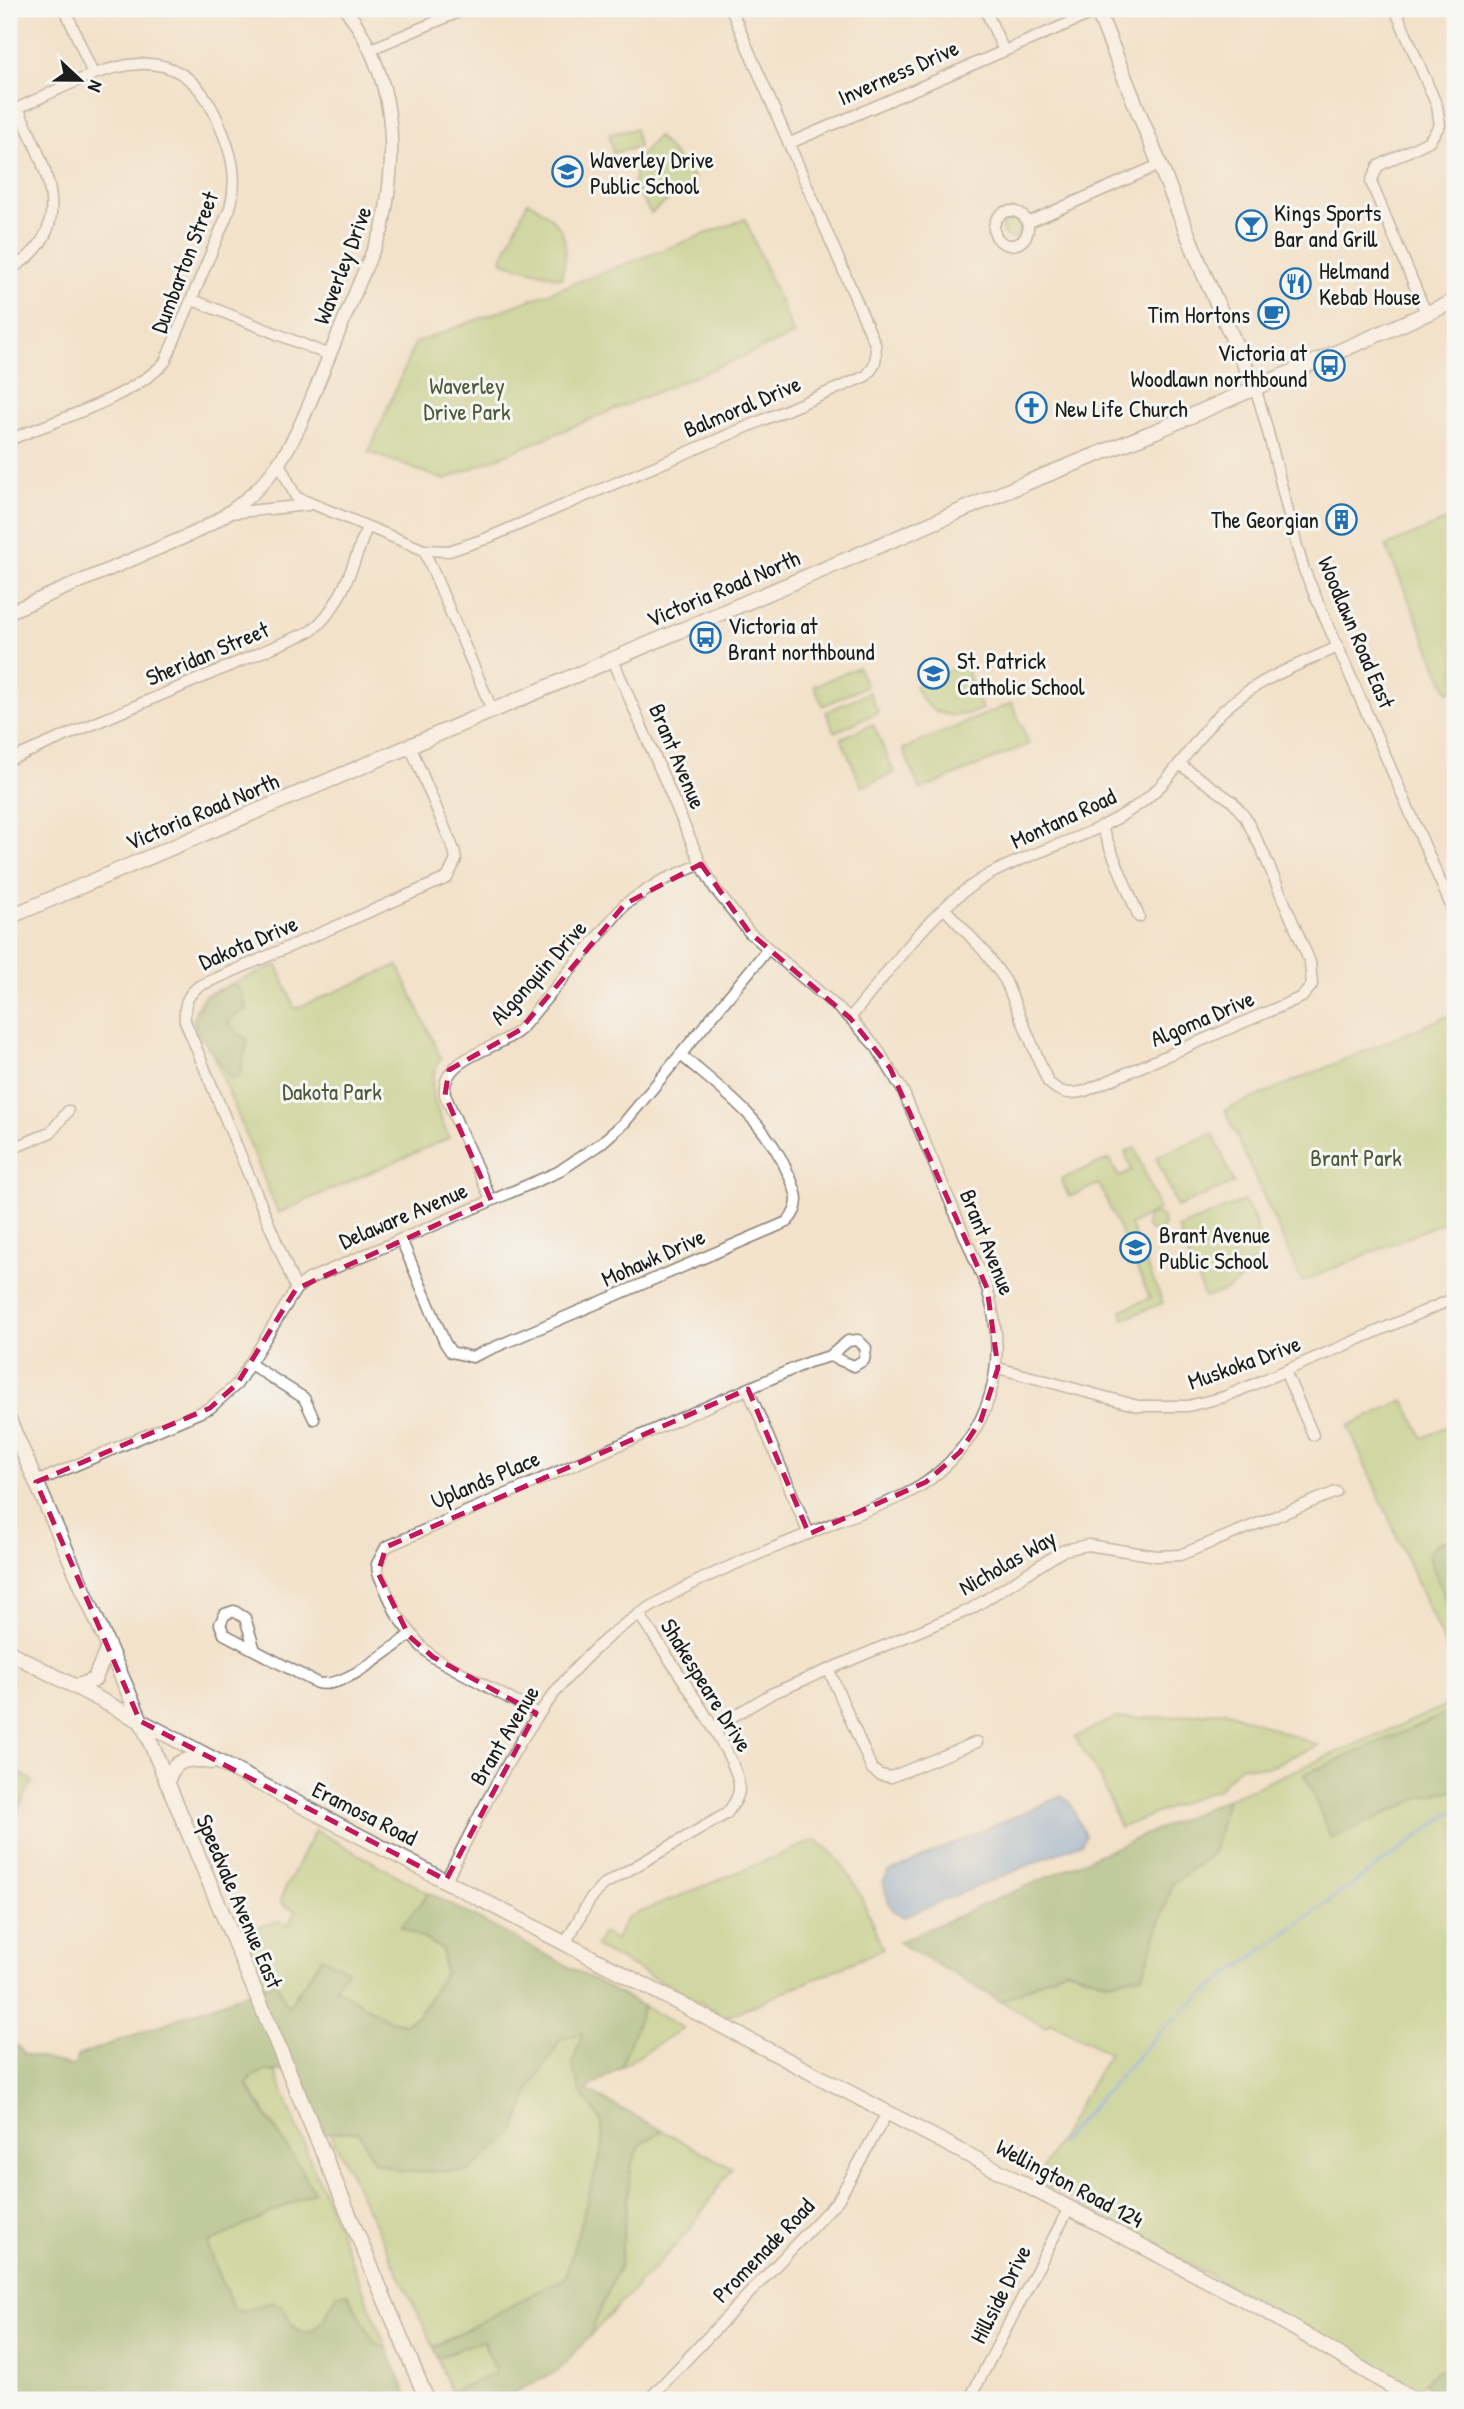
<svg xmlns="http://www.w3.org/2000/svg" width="1464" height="2409" viewBox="0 0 1464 2409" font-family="'Patrick Hand',sans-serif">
  <rect width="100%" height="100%" fill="#f6f6f2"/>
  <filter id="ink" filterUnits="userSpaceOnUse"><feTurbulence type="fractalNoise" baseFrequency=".0143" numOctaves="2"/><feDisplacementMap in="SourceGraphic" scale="14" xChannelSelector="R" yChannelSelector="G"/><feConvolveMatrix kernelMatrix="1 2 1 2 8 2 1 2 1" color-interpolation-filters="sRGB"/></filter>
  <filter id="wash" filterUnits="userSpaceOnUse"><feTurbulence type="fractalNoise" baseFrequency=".00686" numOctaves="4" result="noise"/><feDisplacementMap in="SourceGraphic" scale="28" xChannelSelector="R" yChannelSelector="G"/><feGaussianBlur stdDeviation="1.57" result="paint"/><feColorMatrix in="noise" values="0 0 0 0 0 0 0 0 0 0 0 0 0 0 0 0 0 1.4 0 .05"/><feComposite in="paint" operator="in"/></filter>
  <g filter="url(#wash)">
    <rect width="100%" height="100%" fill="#f3e2cb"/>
    <!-- green -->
    <g fill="#a8ca73" stroke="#627348" stroke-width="2">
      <path d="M 635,129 L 639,147 L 613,153 L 609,134 Z"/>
      <path d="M 657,136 L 694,177 L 693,182 L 651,213 L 633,187 L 638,159 Z"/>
      <path d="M 528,201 C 563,222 572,237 561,278 L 504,263 L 502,258 Z"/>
      <circle cx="1012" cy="228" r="10"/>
      <path d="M 745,219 L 794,335 L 444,480 L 369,452 L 415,343 Z"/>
      <path d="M 1455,517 L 1455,689 L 1448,692 L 1386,546 Z"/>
      <path d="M 964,664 L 982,709 C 953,721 928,717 915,686 Z"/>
      <path d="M 858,667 L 866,686 L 823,706 L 814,686 Z"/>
      <path d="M 869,692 L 878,712 L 835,732 L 826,712 Z"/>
      <path d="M 1012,703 L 1029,744 L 920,790 L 903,749 Z"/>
      <path d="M 873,724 L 894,773 L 862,787 L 841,738 Z"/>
      <path d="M 277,965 L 295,1009 L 398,965 L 441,1058 C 423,1087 437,1109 449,1138 L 278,1213 L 195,1010 L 205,995 Z"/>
      <path d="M 1455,1013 L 1455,1217 L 1302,1282 L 1225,1110 Z"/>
      <path d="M 1213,1133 L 1234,1183 L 1177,1207 L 1156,1157 Z"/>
      <path d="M 1135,1148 L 1159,1209 L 1130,1225 L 1163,1303 L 1124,1319 L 1121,1310 L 1150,1298 L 1099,1184 L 1069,1197 L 1061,1179 L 1109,1159 L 1119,1177 L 1132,1171 L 1125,1152 Z"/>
      <path d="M 1243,1201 C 1275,1240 1252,1290 1204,1297 L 1178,1228 Z"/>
      <circle cx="1155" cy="1223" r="9"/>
      <path d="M 1404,1400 L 1423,1438 L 1455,1422 L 1455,1540 L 1438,1542 L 1428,1555 L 1455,1625 L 1455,1668 L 1348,1426 Z"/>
      <path d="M 1455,1702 L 1455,1710 L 1305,1774 L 1424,1796 L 1455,1790 L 1455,2368 L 1437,2370 L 1418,2389 L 1036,2180 L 1109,2053 L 1050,2022 L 1046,2027 L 1001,2001 L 1066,1969 L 1107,1982 L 1143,1975 L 1173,1883 L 1213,1853 L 1227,1799 Z"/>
      <path d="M 1225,1711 L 1318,1745 L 1269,1767 L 1240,1766 L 1219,1788 L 1120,1828 L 1102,1781 L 1075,1737 L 1115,1718 L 1157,1718 Z"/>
      <path d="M 9,1768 L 33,1781 L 9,1826 Z"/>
      <path d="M 315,1830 L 429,1893 L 401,1927 L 442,1948 L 446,1972 L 418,2016 L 404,2024 L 390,2021 L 335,1988 L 298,1991 L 288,2008 L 276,1982 L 264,1987 L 240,1932 L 280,1921 L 288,1925 L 296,1911 L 282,1904 L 281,1897 Z"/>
      <path d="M 816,1840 C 854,1865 865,1909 883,1949 L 727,2017 L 596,1947 L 602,1933 L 616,1940 L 626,1918 Z"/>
      <path d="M 643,2006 L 683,2028 L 621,2067 Z"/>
      <path d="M 583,2033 L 581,2092 L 602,2122 L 603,2146 L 565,2278 L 434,2347 L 330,2132 L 358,2130 L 374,2162 L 514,2132 L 531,2087 L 561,2039 Z"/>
      <path d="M 265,2071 L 275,2072 L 387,2349 L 374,2342 L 347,2293 C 328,2306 331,2314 319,2325 C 294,2350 288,2303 274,2303 C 264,2302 251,2310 242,2312 L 233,2308 L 208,2247 L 281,2137 L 247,2084 L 254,2074 Z"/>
      <path d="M 663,2131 L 732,2168 L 687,2233 L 589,2337 L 620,2264 L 631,2166 L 642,2142 Z"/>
      <path d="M 483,2340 L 496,2373 L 451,2392 L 437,2358 Z"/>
    </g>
    <!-- forest -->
    <g fill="#86ae65" stroke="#516540" stroke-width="2">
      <path d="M 232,985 L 240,989 L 247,1009 L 235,1015 L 228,1024 L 248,1041 L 239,1077 L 231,1079 L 198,1033 L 193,1020 L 205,996 Z"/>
      <path d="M 1455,1540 L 1455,1625 L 1428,1554 L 1438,1542 Z"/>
      <path d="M 1455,1710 L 1455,1790 L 1424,1796 L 1331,1839 L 1305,1774 Z"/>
      <path d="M 1227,1799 L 1213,1853 L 1173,1883 L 1143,1975 L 1108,1982 L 1066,1969 L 1001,2001 L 898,1942 Z"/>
      <path d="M 429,1893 L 643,2006 L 621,2067 L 586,2090 L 663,2131 L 642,2142 L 631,2166 L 620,2264 L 589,2337 L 557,2372 L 498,2400 L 447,2398 L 451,2392 L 496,2373 L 483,2340 L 437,2358 L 434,2347 L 565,2277 L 603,2146 L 602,2122 L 581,2092 L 572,2066 L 582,2033 L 561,2039 L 531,2087 L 514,2132 L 468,2171 L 404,2172 L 374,2162 L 358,2131 L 325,2133 L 300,2071 L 265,2071 L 249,2078 L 247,2084 C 266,2121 294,2153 314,2192 L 209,2243 L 208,2247 L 233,2308 L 242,2312 C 251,2309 266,2302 275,2303 C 289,2304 288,2334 306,2332 C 322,2330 330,2306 338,2294 L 347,2293 L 374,2342 L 387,2349 L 409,2400 L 9,2400 L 9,2038 L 25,2054 L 71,2066 L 76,2063 L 77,2056 L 276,1982 L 288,2007 L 322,1957 L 347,1970 L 335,1988 L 390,2021 L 404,2024 L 418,2016 L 445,1972 L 441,1948 L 401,1927 Z"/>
      <path d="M 1455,2368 L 1455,2400 L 1448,2400 L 1424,2383 L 1437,2370 Z"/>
    </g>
    <!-- water -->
    <path fill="#6a9cd5" stroke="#435c78" stroke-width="2" d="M 1061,1796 L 1070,1802 L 1085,1836 L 1082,1843 L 904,1917 C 888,1913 887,1896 883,1882 L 889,1872 Z"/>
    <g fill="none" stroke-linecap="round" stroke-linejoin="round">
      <!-- stream -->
      <path stroke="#6a9cd5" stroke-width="3.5" d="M 1061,2142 L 1160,2031 L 1221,1980 L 1455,1810"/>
    </g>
  </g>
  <g filter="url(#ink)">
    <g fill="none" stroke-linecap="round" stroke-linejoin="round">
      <defs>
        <g id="minor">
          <path d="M 65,9 L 93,74"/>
          <path d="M 985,9 L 1003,49"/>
          <path d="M 1395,9 L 1437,106 L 1440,125 L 1429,141 L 1378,166 L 1371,182 L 1426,313"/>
          <path d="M 371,49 L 466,9"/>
          <path d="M 9,112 C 80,82 173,16 218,121 C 231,151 239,176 230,208 L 165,362 C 133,397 54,421 9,440"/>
          <path d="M 790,143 L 1102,9"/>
          <circle cx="1011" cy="228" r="17"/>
          <path d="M 1027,223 L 1159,165"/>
          <path d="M 9,270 C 82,230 44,165 18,108"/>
          <path d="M 193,300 L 329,355"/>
          <path d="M 1255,388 C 1275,448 1285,510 1304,570 L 1455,915"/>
          <path d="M 280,465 L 296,497 L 424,550 L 449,551 L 485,539 L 866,376 C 876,366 877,358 875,344 L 731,9"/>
          <path d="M 230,513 L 308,505"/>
          <path d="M 424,550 L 493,712"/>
          <path d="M 9,760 L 311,631 C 343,606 353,563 367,527"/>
          <path d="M 1101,826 L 1139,917"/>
          <path d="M 944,908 L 984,951 L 1005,980 L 1048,1082 C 1061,1094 1069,1095 1085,1091 L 1302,997 L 1312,985 L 1310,962 L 1262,850 L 1245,817 L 1232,801 L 1179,764"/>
          <path d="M 850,1018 C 893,967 934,903 994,872 C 1041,848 1095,836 1138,805 C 1169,784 1188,750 1212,722 C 1245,684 1293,667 1338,647"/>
          <path d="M 9,1150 L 51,1132 L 68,1111"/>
          <path d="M 491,1200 L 445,1095 C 440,1057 495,1051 520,1030 L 625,904 L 661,881 L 701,864"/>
          <path d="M 401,1239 L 445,1343 L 451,1352 L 472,1357 L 787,1222 C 803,1205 797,1192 788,1173 C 766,1121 723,1091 681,1055"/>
          <path d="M 296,1289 L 185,1021 C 184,1005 186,996 199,986 L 447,878 L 456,860 L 454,850 L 411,748"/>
          <path d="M 250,1364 L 304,1398 L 314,1419"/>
          <path d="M 998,1368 L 1138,1406 L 1188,1406 L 1224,1397 L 1455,1298"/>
          <path d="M 1285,1371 L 1313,1435"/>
          <path d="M 748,1389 L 809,1534"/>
          <path d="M 36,1482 L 210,1408 L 237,1384 L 296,1289 L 309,1279 L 558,1172 L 600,1144 L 624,1123 L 767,950"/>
          <path d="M 255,1650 L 245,1618 L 234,1611 L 225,1614 L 220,1624 L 224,1634 L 317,1683 C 343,1690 387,1651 409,1636"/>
          <path d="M 829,1670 L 872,1769 L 880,1775 L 891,1777 L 977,1742"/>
          <path d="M 536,1713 L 433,1657 L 421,1646 L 397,1615 L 378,1573 L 377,1564 L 386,1547 L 809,1362 L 830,1356 L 848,1341 L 858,1340 L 866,1348 L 864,1360 L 854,1366 L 830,1356"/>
          <path d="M 713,1728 L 771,1694 L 971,1609 L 1064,1550 L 1088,1545 L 1157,1556 L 1180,1555 L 1336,1492"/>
          <path d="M 446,1880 C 491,1794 531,1703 606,1639 C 672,1583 762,1554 841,1520 C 869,1509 903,1499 928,1481 C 992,1432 1010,1364 987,1288 L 903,1091 L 877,1048 L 850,1018 L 749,932 L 715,889 L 701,864 L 613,660"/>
          <path d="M 565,1944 L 589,1901 L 603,1885 L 726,1814 C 733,1805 740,1797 739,1785 C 737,1754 660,1646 639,1614"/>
          <path d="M 648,2400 L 838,2200 L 887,2113"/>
          <path d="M 969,2400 L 1069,2208"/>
        </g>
        <path id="tertiary" d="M 9,612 L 192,534 C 282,489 294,440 330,354 C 347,312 364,271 382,230 C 399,149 396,78 346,9"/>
        <g id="secondary">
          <path d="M 1097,9 L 1203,272 L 1255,388"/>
          <path d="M 9,917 L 1026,483 L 1156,431 L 1455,301"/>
          <path d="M 9,1420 L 152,1746 L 427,2400"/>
          <path d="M 9,1652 L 1262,2309 L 1414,2400"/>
          <path d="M 76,1687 L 94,1680 L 108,1648"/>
          <path d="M 167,1783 C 173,1759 187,1757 210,1762"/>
        </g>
      </defs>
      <!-- minor casing -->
      <use href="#minor" stroke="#887f74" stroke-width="13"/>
      <!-- tertiary casing -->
      <use href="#tertiary" stroke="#887f74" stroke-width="15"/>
      <!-- secondary casing -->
      <use href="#secondary" stroke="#887f74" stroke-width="17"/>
      <!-- minor -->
      <use href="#minor" stroke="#fff" stroke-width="10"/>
      <!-- tertiary -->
      <use href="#tertiary" stroke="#fff" stroke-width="12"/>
      <!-- secondary -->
      <use href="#secondary" stroke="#fff" stroke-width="14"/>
    </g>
  </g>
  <!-- marked area -->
  <path d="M0 0H1464V2409H0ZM 701,864 L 749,932 L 850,1018 L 890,1068 L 987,1288 L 998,1368 L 981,1420 L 960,1452 L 926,1482 L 809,1534 L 748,1389 L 386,1547 L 378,1573 L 409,1636 L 433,1657 L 536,1713 L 446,1880 L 140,1721 L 36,1482 L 210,1408 L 237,1384 L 296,1289 L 491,1200 L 445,1095 L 449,1070 L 520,1030 L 625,904 Z" fill="#f3e2cb" fill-opacity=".55" fill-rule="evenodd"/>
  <path fill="none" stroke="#c2185b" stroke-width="5" stroke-dasharray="14 9" stroke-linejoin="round" d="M 701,864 L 749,932 L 850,1018 L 890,1068 L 987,1288 L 998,1368 L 981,1420 L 960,1452 L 926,1482 L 809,1534 L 748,1389 L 386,1547 L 378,1573 L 409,1636 L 433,1657 L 536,1713 L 446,1880 L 140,1721 L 36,1482 L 210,1408 L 237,1384 L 296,1289 L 491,1200 L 445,1095 L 449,1070 L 520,1030 L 625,904 Z"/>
  <!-- icons -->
  <defs>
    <symbol id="school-ring" viewBox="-11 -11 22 22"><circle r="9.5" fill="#f6f6f2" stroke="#1f6fb2" stroke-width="1.5"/><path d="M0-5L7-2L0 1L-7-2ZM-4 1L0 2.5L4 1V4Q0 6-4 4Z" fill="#1f6fb2"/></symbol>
    <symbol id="bar-ring" viewBox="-11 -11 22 22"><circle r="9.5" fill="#f6f6f2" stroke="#1f6fb2" stroke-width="1.5"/><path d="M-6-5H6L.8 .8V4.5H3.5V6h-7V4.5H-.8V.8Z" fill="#1f6fb2"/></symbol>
    <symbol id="restaurant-ring" viewBox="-11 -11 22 22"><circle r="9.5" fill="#f6f6f2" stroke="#1f6fb2" stroke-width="1.5"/><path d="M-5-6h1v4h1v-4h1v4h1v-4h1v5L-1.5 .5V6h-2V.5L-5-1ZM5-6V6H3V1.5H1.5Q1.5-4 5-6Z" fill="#1f6fb2"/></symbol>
    <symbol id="cafe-ring" viewBox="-11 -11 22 22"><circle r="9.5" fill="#f6f6f2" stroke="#1f6fb2" stroke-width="1.5"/><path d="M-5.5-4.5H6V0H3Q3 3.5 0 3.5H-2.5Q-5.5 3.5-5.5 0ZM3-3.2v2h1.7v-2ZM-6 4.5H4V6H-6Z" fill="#1f6fb2"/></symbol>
    <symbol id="bus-ring" viewBox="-11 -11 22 22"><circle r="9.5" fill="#f6f6f2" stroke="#1f6fb2" stroke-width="1.5"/><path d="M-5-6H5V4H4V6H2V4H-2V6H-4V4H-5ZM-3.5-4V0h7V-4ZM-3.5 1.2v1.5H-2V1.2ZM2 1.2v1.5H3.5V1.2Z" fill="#1f6fb2"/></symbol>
    <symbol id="church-ring" viewBox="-11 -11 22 22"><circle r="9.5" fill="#f6f6f2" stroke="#1f6fb2" stroke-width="1.5"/><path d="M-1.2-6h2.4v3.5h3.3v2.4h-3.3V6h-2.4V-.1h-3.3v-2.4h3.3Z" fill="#1f6fb2"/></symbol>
    <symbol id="building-ring" viewBox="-11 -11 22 22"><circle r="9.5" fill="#f6f6f2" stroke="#1f6fb2" stroke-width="1.5"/><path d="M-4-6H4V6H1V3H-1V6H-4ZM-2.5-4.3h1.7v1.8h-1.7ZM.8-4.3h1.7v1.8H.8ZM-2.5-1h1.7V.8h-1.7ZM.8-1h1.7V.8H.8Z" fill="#1f6fb2"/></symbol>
  </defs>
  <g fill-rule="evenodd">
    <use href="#school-ring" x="550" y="154" width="35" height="35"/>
    <use href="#bar-ring" x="1234" y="208" width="35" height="35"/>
    <use href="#restaurant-ring" x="1278" y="266" width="35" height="35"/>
    <use href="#cafe-ring" x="1256" y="296" width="35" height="35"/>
    <use href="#bus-ring" x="1312" y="348" width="35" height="35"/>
    <use href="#church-ring" x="1014" y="390" width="35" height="35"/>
    <use href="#building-ring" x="1324" y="502" width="35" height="35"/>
    <use href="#bus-ring" x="688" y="620" width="35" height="35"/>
    <use href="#school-ring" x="916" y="656" width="35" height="35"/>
    <use href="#school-ring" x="1118" y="1230" width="35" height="35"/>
  </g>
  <g text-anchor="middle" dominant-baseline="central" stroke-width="6" stroke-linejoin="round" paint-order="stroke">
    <!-- street labels -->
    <g font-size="23" fill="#1c1c1c" stroke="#f6f6f2">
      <text transform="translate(898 72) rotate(-24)">Inverness Drive</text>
      <text transform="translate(184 262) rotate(-69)">Dumbarton Street</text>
      <text transform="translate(342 265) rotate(-69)">Waverley Drive</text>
      <text transform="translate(742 406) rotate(-23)">Balmoral Drive</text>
      <text transform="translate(723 588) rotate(-23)">Victoria Road North</text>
      <text transform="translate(1357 632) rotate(67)">Woodlawn Road East</text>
      <text transform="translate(207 653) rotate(-23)">Sheridan Street</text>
      <text transform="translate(678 756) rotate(67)">Brant Avenue</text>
      <text transform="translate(202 811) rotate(-23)">Victoria Road North</text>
      <text transform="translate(1063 818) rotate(-25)">Montana Road</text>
      <text transform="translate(248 942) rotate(-23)">Dakota Drive</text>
      <text transform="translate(538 972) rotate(-48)">Algonquin Drive</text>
      <text transform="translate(1202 1018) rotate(-23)">Algoma Drive</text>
      <text transform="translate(403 1215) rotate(-23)">Delaware Avenue</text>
      <text transform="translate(988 1242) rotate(68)">Brant Avenue</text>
      <text transform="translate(653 1257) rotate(-24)">Mohawk Drive</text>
      <text transform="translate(1244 1362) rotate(-20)">Muskoka Drive</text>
      <text transform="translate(485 1479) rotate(-23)">Uplands Place</text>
      <text transform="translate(1007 1562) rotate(-30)">Nicholas Way</text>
      <text transform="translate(707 1685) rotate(58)">Shakespeare Drive</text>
      <text transform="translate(504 1735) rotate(-59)">Brant Avenue</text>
      <text transform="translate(365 1813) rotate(27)">Eramosa Road</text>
      <text transform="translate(240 1901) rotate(67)">Speedvale Avenue East</text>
      <text transform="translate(1070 2183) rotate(28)">Wellington Road 124</text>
      <text transform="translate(763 2250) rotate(-46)">Promenade Road</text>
      <text transform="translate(1000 2294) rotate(-63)">Hillside Drive</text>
    </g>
    <!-- poi labels -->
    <g font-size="23" fill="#1c1c1c" stroke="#f6f6f2" text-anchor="start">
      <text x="590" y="159">Waverley Drive<tspan x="590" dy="26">Public School</tspan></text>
      <text x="1274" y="212">Kings Sports<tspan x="1274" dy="26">Bar and Grill</tspan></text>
      <text x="1319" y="270">Helmand<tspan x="1319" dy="26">Kebab House</tspan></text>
      <text x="1250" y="314" text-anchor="end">Tim Hortons</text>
      <text x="1307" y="352" text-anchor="end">Victoria at<tspan x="1307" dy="26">Woodlawn northbound</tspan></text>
      <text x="1055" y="408">New Life Church</text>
      <text x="1319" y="519" text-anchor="end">The Georgian</text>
      <text x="728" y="625">Victoria at<tspan x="728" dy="26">Brant northbound</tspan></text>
      <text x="957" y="660">St. Patrick<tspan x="957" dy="26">Catholic School</tspan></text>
      <text x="1159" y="1234">Brant Avenue<tspan x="1159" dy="26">Public School</tspan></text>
    </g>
    <!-- park labels -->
    <g font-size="23" fill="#4d593a" stroke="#f6f6f2">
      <text x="467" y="385">Waverley<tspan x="467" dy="26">Drive Park</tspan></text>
      <text x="332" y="1091">Dakota Park</text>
      <text x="1356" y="1157">Brant Park</text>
    </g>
  </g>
  <!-- margin -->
  <rect width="1464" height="2409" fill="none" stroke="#f6f6f2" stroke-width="35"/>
  <!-- north arrow -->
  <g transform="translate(80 80) rotate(112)" stroke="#f6f6f2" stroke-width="5" paint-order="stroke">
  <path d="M0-5L12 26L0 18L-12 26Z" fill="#1c1c1c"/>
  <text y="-10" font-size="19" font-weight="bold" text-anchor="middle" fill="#1c1c1c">N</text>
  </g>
</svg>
